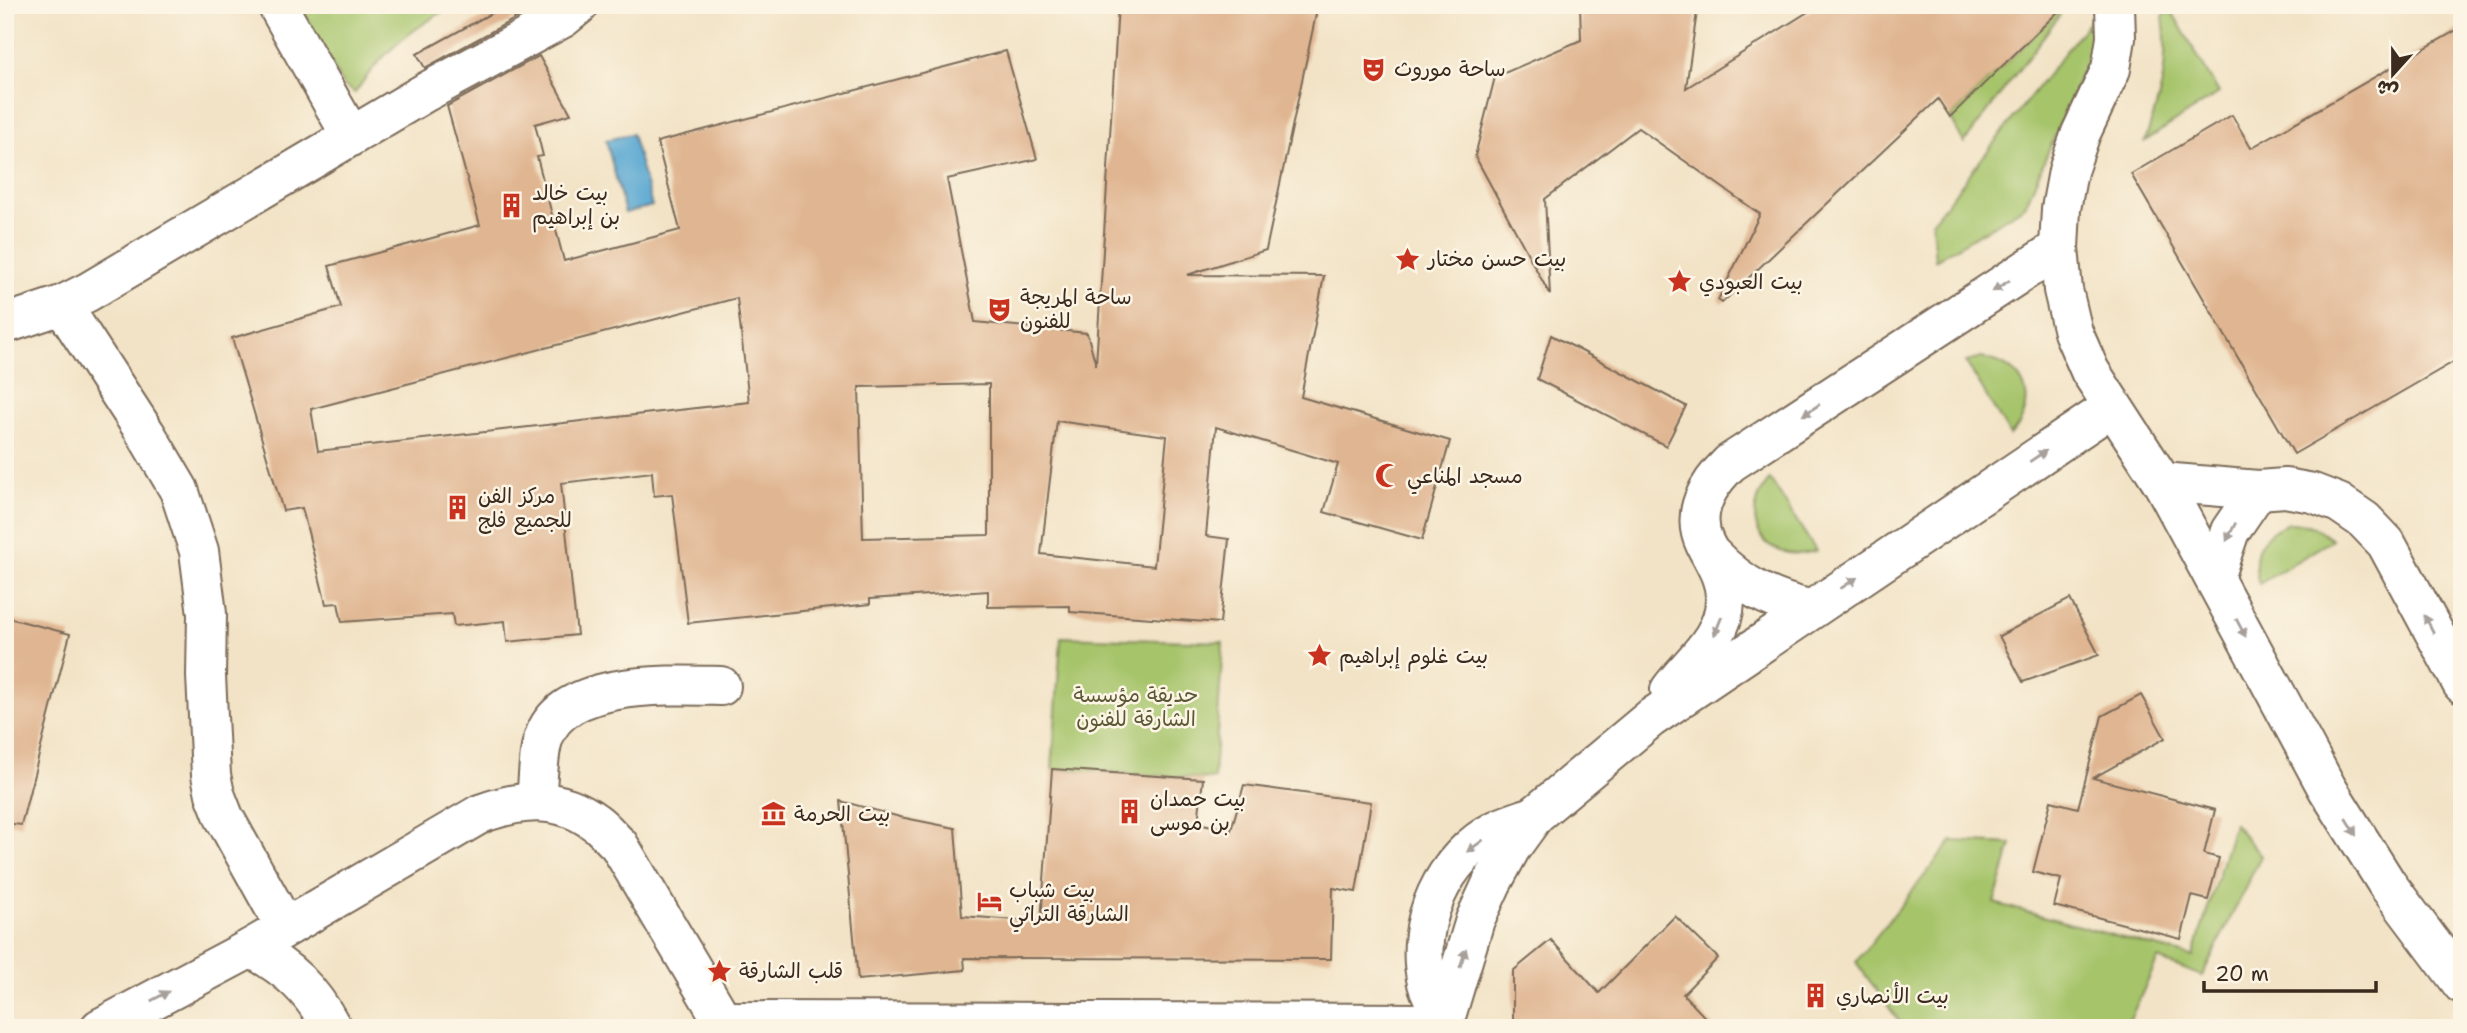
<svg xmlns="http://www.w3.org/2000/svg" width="2467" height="1033" viewBox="0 0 2467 1033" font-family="'Shantell Sans','Playpen Sans Arabic',sans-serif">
  <rect width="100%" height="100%" fill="#fcf5e5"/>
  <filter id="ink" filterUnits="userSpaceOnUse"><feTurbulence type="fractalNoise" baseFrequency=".0143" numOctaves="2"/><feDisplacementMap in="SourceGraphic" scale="14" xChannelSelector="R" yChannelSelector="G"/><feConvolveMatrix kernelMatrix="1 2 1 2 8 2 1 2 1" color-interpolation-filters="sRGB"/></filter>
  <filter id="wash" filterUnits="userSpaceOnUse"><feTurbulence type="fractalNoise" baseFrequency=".00686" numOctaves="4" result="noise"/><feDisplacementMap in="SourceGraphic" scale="28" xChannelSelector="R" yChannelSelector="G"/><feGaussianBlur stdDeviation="1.57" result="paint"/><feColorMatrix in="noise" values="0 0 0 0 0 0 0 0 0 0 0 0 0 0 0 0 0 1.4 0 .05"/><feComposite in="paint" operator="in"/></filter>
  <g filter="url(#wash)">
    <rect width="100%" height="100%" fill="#f2e3c6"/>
    <!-- green -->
    <g fill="#a6c46b" stroke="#707744" stroke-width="2">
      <path d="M 300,5 L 454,5 C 411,30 382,51 355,93 L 343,85 Z"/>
      <path d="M 2065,5 L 2067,5 L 1964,143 L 1950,117 Z"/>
      <path d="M 2099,9 L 2107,14 L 2025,206 L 1935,260 L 1932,222 Z"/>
      <path d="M 2171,10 L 2219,93 L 2145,141 C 2161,95 2170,66 2163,16 Z"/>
      <path d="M 1981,358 C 2025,364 2042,402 2010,435 L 1966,362 Z"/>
      <path d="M 1770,479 L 1816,551 C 1764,565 1736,520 1770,479 Z"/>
      <path d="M 2289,523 C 2308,523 2318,527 2332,540 L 2259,584 C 2250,553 2260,534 2289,523 Z"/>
      <path d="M 1061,637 L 1223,642 L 1214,779 L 1052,769 Z"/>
      <path d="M 2234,823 L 2261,856 L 2202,976 L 2158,959 L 2126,1028 L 1904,1028 L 1856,962 L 1952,841 L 2012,844 L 1994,903 L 2193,957 Z"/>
    </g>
    <!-- water -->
    <path fill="#59a7d2" stroke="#4a6878" stroke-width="2" d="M 632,134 L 652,206 L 625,213 L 606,140 Z"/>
    <g id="blocks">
      <!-- building -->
      <g fill="#e0b692" fill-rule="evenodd">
        <path d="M 506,5 L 512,5 L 518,17 L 425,68 L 417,54 Z"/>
        <path d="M 1118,5 L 1318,5 L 1266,250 L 1187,275 L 1324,276 L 1301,397 L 1450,441 L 1422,540 L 1324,512 L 1338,464 L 1216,427 L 1206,536 L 1229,539 L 1220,623 L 1070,612 L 1070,606 L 988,607 L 988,591 L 870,599 L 870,604 L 688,623 L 672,494 L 654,496 L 652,472 L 561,483 L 577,635 L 507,642 L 505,621 L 454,626 L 452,614 L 342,622 L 338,603 L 326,604 L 302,508 L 283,511 L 232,338 L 341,307 L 329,266 L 480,225 L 447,106 L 539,56 L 571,114 L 535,124 L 543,156 L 537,157 L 564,261 L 680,230 L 657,142 L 1006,51 L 1037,159 L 947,179 L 975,322 L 1087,333 L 1096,365 ZM 737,298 L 749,402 L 318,451 L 311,409 ZM 989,384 L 989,535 L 863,538 L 859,387 ZM 1057,421 L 1167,436 L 1154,566 L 1041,554 Z"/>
        <path d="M 1580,5 L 1698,5 L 1686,88 L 1819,5 L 2065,5 L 1950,117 L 1938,99 L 1722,303 L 1718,300 L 1760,214 L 1638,128 L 1545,199 L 1550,295 L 1475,156 L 1495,77 L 1581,40 Z"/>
        <path d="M 2462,27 L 2462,357 L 2294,454 L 2131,174 L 2232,115 L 2251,148 Z"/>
        <path d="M 1551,335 L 1686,406 L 1666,446 L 1537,379 Z"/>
        <path d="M 2070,599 L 2099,655 L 2023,682 L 1999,636 Z"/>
        <path d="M 5,617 L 70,634 L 21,825 L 5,823 Z"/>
        <path d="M 2141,695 L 2165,738 L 2093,778 L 2215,810 L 2204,854 L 2219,858 L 2208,900 L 2192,896 L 2181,939 L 2054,906 L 2061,879 L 2033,872 L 2051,801 L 2078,808 L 2102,716 Z"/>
        <path d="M 1052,769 L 1203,779 L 1198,823 L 1231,830 L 1244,785 L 1371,802 L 1356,892 L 1333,888 L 1331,959 L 964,958 L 965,970 L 858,980 L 841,801 L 900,817 L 955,828 L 962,916 L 1041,922 Z"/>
        <path d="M 1675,916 L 1718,958 L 1683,994 L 1715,1028 L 1513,1028 L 1513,971 L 1551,940 L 1599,993 Z"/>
      </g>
    </g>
  </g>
  <g filter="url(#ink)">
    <use href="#blocks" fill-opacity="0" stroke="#7b6b59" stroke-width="2"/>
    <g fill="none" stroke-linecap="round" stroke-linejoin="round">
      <defs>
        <g id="minor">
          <path d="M 277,5 L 351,136"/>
          <path d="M 2115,5 L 2116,38 L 2111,69 L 2081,133 L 2068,171 L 2061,209 L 2059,248 L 2063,290 L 2073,332 L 2090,371 L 2162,482 L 2327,788 L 2387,884 L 2462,984"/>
          <path d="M 62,305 L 146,434 L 179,490 L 199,551 L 207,614 L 206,676 L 211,775 L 215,794 L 224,817 L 285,927"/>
          <path d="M 5,324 L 62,305 L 88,292 L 426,92 L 563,18 L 579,5"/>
          <path d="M 2162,482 L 2258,490 L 2285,488 L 2313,493 L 2339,503 L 2364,520 L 2386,543 L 2462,684"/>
          <path d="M 1713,556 C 1741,585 1771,601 1810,609"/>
          <path d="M 2214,578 L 2230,531 L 2258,490"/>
          <path d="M 1670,690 C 1690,663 1725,637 1725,600 C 1726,579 1714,562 1705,544 C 1690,513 1708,484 1730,463 L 2059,248"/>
          <path d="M 536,801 C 538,784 538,752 544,737 C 563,679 672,685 721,686"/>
          <path d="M 251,948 L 480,814 C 520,799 559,795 595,822 C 604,828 611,838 619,845 L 727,1028"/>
          <path d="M 724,1021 L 1444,1023"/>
          <path d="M 1444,1023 L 1475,920 L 1492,883 L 1511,848 L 1535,815 L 1651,718 L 2112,407"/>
          <path d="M 100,1028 L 251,948 C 289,969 311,989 332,1028"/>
          <path d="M 1445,1028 C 1443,1012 1431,998 1427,983 C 1413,923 1443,857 1498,829 C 1509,824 1522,820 1533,816"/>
        </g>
      </defs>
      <!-- minor casing -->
      <use href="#minor" stroke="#7b6b59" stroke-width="42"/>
      <!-- minor -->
      <use href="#minor" stroke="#fff" stroke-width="38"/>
    </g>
    <!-- one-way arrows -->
    <defs><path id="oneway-solid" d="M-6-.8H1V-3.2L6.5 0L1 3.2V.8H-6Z" transform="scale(1.75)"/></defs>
    <g fill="#a79f9a">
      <use href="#oneway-solid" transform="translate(2001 286) rotate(147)"/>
      <use href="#oneway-solid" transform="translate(1811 410) rotate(147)"/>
      <use href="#oneway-solid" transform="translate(2038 456) rotate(-34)"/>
      <use href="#oneway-solid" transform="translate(2231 532) rotate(117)"/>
      <use href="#oneway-solid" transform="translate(1849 583) rotate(-34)"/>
      <use href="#oneway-solid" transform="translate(2429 624) rotate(-118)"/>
      <use href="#oneway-solid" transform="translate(1718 626) rotate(112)"/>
      <use href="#oneway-solid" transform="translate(2241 628) rotate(62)"/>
      <use href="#oneway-solid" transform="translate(2351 827) rotate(58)"/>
      <use href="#oneway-solid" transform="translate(1475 846) rotate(144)"/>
      <use href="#oneway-solid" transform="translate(1463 958) rotate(-72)"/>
      <use href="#oneway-solid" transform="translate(160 996) rotate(-28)"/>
    </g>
  </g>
  <!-- icons -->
  <defs>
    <symbol id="theatre-bare" viewBox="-9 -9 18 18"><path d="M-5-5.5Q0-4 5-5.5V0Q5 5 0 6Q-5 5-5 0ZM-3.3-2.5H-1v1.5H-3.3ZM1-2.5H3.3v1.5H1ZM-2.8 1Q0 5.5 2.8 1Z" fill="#c8321e" stroke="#fcf5e5" stroke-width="2.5" paint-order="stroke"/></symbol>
    <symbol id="building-bare" viewBox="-9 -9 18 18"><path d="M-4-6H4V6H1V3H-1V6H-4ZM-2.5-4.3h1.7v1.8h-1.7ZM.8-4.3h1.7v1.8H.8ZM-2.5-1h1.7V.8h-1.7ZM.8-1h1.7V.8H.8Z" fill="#c8321e" stroke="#fcf5e5" stroke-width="2.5" paint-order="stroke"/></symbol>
    <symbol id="sight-bare" viewBox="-9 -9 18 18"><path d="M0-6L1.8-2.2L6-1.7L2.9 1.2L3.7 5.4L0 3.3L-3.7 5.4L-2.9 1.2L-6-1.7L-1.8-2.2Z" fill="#c8321e" stroke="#fcf5e5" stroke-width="2.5" paint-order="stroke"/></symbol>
    <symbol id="mosque-bare" viewBox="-9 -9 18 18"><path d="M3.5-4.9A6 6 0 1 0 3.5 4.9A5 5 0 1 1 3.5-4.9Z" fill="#c8321e" stroke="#fcf5e5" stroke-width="2.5" paint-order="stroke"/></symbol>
    <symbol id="museum-bare" viewBox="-9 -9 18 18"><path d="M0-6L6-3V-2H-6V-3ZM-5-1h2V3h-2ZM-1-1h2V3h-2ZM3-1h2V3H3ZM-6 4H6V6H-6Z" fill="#c8321e" stroke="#fcf5e5" stroke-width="2.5" paint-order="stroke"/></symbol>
    <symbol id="hotel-bare" viewBox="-9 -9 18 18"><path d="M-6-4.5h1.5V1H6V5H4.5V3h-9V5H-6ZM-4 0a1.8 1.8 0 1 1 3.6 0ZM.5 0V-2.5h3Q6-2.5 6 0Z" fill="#c8321e" stroke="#fcf5e5" stroke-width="2.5" paint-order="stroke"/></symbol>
  </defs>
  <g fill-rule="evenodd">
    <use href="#theatre-bare" x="1356" y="52" width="35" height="35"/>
    <use href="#building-bare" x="494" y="188" width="35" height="35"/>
    <use href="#sight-bare" x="1390" y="242" width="35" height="35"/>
    <use href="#sight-bare" x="1662" y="264" width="35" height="35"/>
    <use href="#theatre-bare" x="982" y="292" width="35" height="35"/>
    <use href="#mosque-bare" x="1370" y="458" width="35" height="35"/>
    <use href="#building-bare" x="440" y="490" width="35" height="35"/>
    <use href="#sight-bare" x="1302" y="638" width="35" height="35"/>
    <use href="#building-bare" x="1112" y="794" width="35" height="35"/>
    <use href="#museum-bare" x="756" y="796" width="35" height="35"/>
    <use href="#hotel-bare" x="972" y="884" width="35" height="35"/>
    <use href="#sight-bare" x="702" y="954" width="35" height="35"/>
    <use href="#building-bare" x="1798" y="978" width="35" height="35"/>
  </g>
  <g text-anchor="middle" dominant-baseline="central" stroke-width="5" stroke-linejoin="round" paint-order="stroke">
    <!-- poi labels -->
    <g font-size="21" fill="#3b2a1e" stroke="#fcf5e5" text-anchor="start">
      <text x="1394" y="69">ساحة موروث</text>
      <text x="532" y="193">بيت خالد<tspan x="532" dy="24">بن إبراهيم</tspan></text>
      <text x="1428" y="259">بيت حسن مختار</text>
      <text x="1699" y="282">بيت العبودي</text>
      <text x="1020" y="297">ساحة المريجة<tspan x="1020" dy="24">للفنون</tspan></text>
      <text x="1407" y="476">مسجد المناعي</text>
      <text x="478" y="496">مركز الفن<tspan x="478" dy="24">للجميع فلج</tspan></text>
      <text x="1339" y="656">بيت غلوم إبراهيم</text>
      <text x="1150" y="799">بيت حمدان<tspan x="1150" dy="24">بن موسى</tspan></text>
      <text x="794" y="814">بيت الحرمة</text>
      <text x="1009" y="890">بيت شباب<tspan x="1009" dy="24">الشارقة التراثي</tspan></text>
      <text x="739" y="971">قلب الشارقة</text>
      <text x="1836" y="996">بيت الأنصاري</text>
    </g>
    <!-- park labels -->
    <g font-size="21" fill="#5b5835" stroke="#fcf5e5">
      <text x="1136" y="695">حديقة مؤسسة<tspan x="1136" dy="24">الشارقة للفنون</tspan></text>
    </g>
  </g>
  <!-- margin -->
  <rect width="2467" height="1033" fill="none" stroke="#fcf5e5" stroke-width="28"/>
  <!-- north arrow -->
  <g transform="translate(2393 74) rotate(201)" stroke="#fcf5e5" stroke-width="5" paint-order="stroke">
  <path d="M0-5L12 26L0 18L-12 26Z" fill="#3b2a1e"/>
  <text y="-10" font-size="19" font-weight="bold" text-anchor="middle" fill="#3b2a1e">ش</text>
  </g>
  <!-- scale -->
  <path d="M2204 981v10h172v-10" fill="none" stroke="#3b2a1e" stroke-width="3.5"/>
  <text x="2215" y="981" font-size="21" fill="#3b2a1e" stroke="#fcf5e5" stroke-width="5" paint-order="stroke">20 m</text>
</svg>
